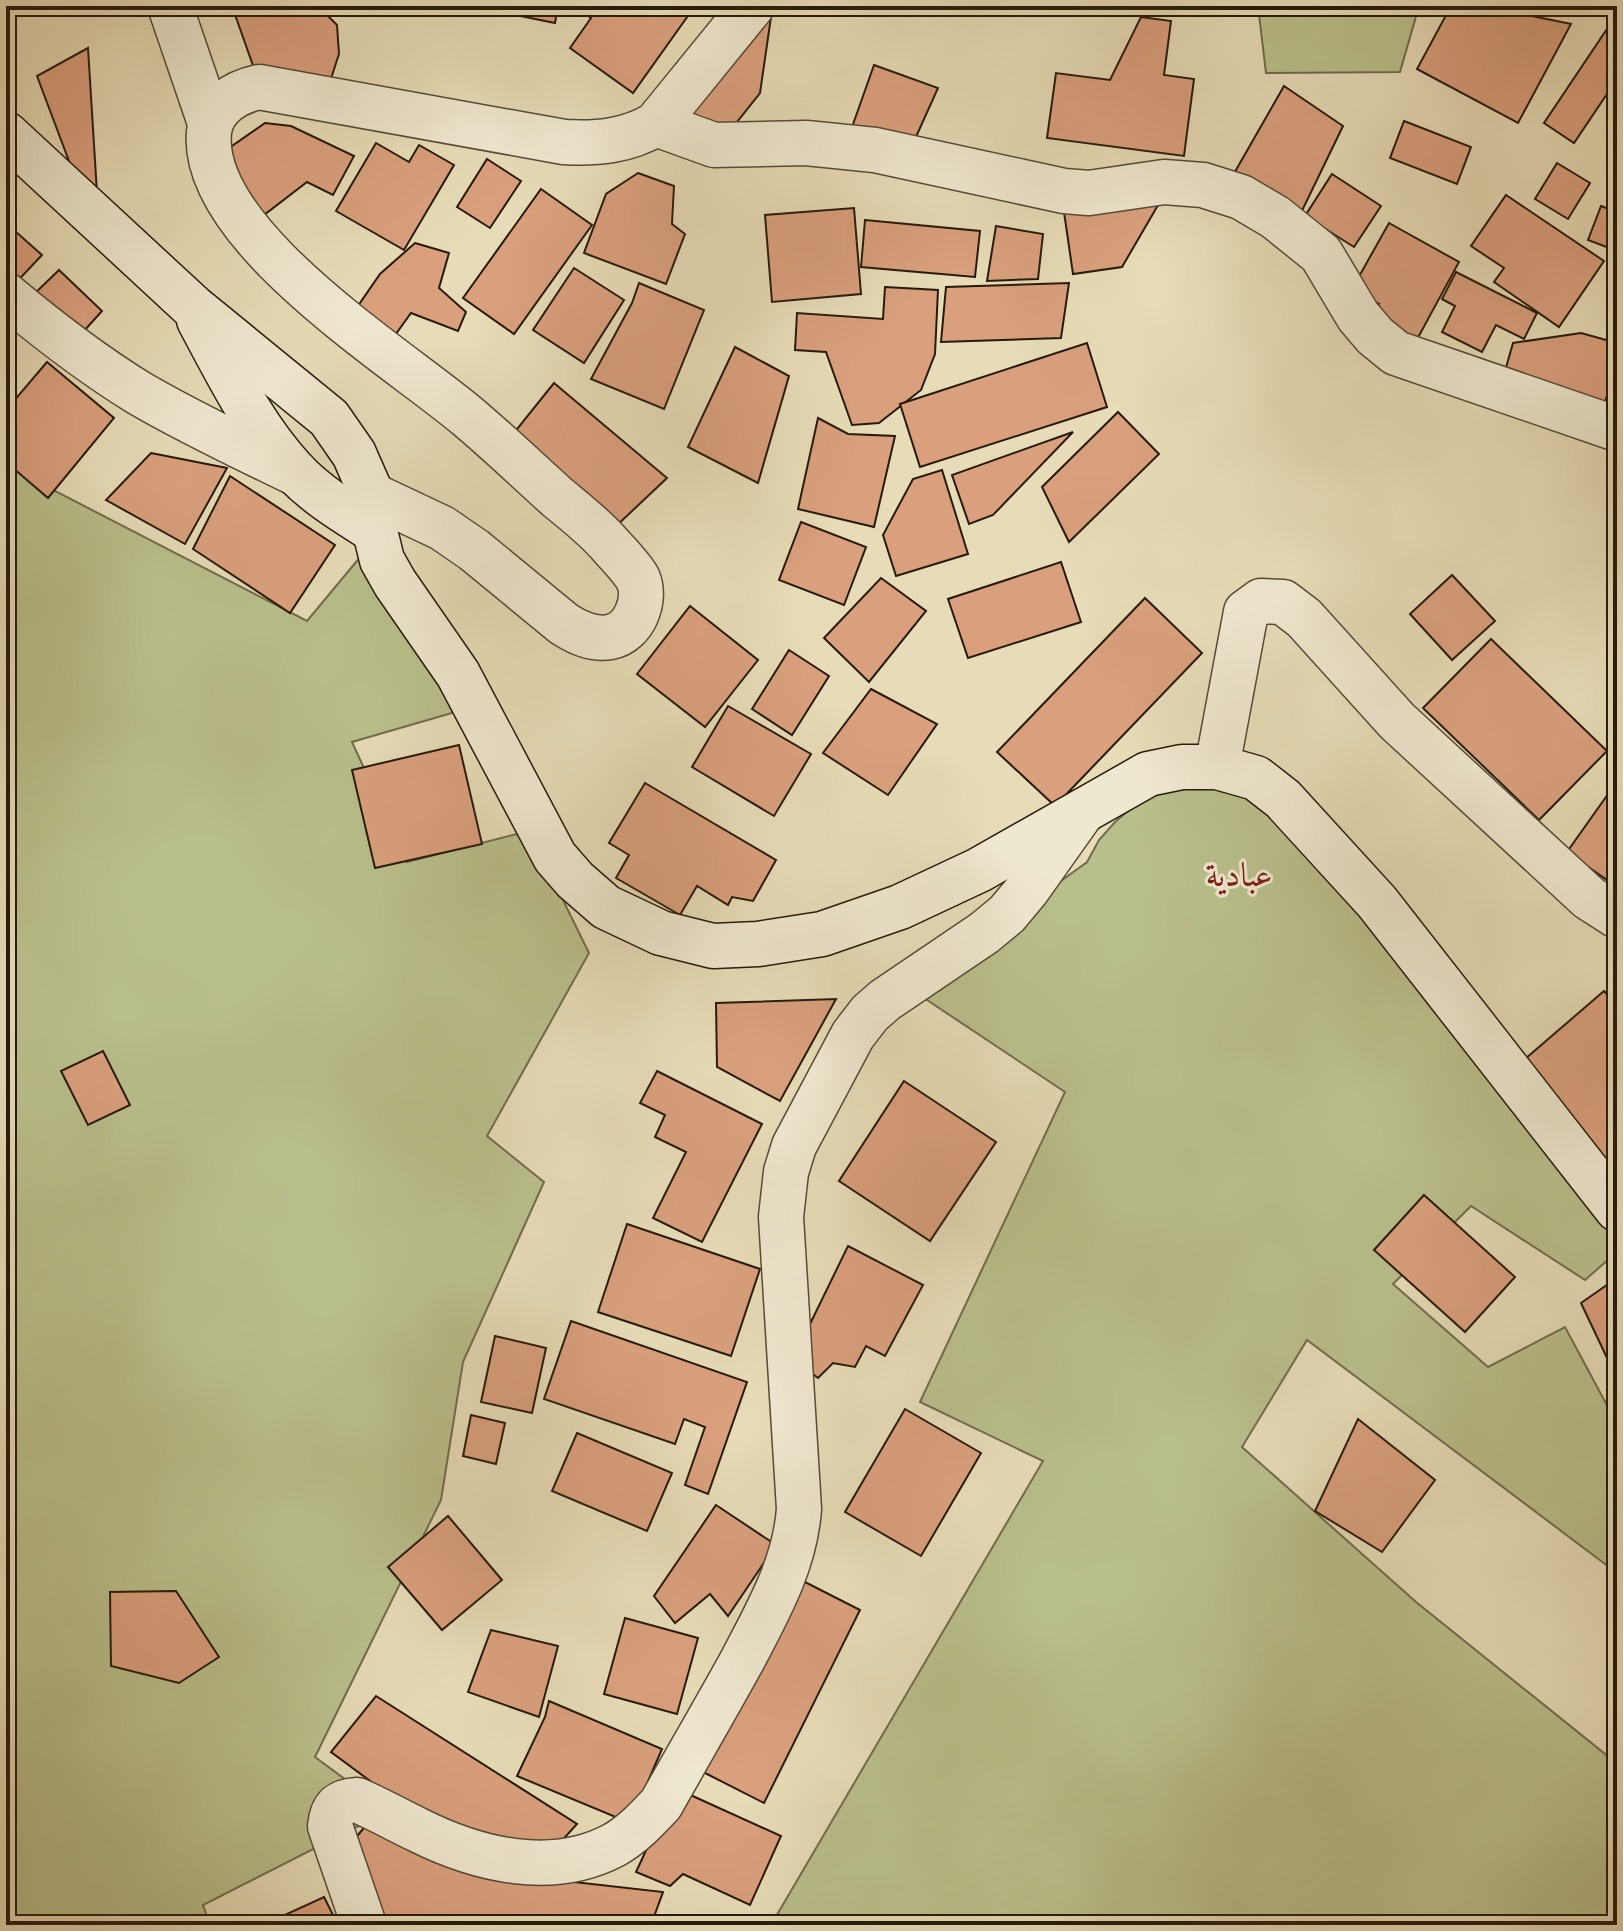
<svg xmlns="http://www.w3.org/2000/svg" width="1623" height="1931" viewBox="0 0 1623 1931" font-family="'EB Garamond',Amiri,serif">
  <rect width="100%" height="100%" fill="#e7dcb7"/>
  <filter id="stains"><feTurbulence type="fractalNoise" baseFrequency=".0025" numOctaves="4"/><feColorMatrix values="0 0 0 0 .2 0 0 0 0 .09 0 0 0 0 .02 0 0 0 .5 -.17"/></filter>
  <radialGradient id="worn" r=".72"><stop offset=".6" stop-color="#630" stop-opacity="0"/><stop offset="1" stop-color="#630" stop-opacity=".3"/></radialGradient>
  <!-- green -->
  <g fill="#b9bf8c" stroke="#706c4c" stroke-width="2">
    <path d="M 1258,6 L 1419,6 L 1400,72 L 1266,73 Z"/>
    <path d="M 6,457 L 28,477 L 307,621 L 376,538 L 490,702 L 352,742 L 407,862 L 529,831 L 589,953 L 487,1136 L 544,1182 L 463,1362 L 441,1500 L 315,1757 L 388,1811 L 203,1905 L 210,1925 L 6,1925 Z"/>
    <path d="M 1179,785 L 1255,787 L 1617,1205 L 1617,1252 L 1585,1280 L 1471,1206 L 1393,1284 L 1488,1367 L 1565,1327 L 1617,1424 L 1617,1573 L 1307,1340 L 1242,1447 L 1416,1602 L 1615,1762 L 1617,1766 L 1617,1925 L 771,1925 L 1043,1461 L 920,1402 L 1065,1092 L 918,994 L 972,946 L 1087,862 L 1099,840 L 1115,822 L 1134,806 L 1156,793 Z"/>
  </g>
  <!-- building -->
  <g fill="#daa07d" stroke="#261a0c" stroke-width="2">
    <path d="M 232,6 L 318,6 L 337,25 L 339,54 L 325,97 L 256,74 Z"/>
    <path d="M 471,6 L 558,6 L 555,23 Z"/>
    <path d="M 574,6 L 695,6 L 633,93 L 570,48 L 591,18 Z"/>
    <path d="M 1451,6 L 1483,6 L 1571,24 L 1518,123 L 1417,69 Z"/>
    <path d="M 771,17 L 760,93 L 721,142 L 689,115 Z"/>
    <path d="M 1141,17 L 1171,21 L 1164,75 L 1194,79 L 1184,156 L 1047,138 L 1056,73 L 1110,80 Z"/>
    <path d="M 1609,26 L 1617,32 L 1617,79 L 1574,143 L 1544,123 Z"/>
    <path d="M 88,48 L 97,193 L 81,193 L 37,76 Z"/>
    <path d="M 874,65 L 938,88 L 911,148 L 851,130 Z"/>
    <path d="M 1284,86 L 1343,126 L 1298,219 L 1232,177 Z"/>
    <path d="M 1404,121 L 1471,147 L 1457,184 L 1390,158 Z"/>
    <path d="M 265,123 L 291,126 L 354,156 L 333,195 L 307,182 L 264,215 L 222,153 Z"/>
    <path d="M 376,143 L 409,162 L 419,145 L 454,165 L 404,250 L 336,211 Z"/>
    <path d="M 487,159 L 521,181 L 490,228 L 457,207 Z"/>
    <path d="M 1557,163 L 1590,183 L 1568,219 L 1535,199 Z"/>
    <path d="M 638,173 L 674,186 L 672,224 L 685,234 L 666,284 L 584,253 L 606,194 Z"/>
    <path d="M 1332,174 L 1381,206 L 1354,247 L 1305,216 Z"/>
    <path d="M 541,189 L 592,225 L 514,334 L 463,298 Z"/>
    <path d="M 1506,195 L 1604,261 L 1559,327 L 1494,282 L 1504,268 L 1471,246 Z"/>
    <path d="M 1161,200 L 1122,267 L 1073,274 L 1064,212 Z"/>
    <path d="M 1601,206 L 1617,212 L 1617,251 L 1588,240 Z"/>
    <path d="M 854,208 L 861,294 L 772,302 L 765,215 Z"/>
    <path d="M 865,220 L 980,231 L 975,277 L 861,267 Z"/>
    <path d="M 6,223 L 42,255 L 10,289 L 6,285 Z"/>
    <path d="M 1389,223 L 1459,262 L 1414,345 L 1370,320 L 1379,304 L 1352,289 Z"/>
    <path d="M 996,226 L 1043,234 L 1038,279 L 987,281 Z"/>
    <path d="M 415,243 L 449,253 L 439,288 L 466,312 L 458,331 L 411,313 L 388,345 L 349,319 L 380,274 Z"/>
    <path d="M 574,268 L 624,300 L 584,363 L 533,330 Z"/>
    <path d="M 59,270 L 102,311 L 74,342 L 29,299 Z"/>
    <path d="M 1456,272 L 1537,313 L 1524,339 L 1496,325 L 1482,352 L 1442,332 L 1455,306 L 1442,299 Z"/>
    <path d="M 639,283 L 704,310 L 664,409 L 591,379 L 632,303 Z"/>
    <path d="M 1069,283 L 1061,338 L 941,342 L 946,287 Z"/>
    <path d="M 885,287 L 938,290 L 935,354 L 921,390 L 879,423 L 852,425 L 826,352 L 795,350 L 797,313 L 883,319 Z"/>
    <path d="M 1581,333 L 1617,343 L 1617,362 L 1600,419 L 1501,385 L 1513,343 Z"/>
    <path d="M 1087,343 L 1107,407 L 920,467 L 900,404 Z"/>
    <path d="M 735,347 L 789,376 L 758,483 L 688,447 Z"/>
    <path d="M 47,362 L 114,418 L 48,498 L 6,462 L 6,410 Z"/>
    <path d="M 554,383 L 667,478 L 612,530 L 509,439 Z"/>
    <path d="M 1118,412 L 1159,454 L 1069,542 L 1042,487 Z"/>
    <path d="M 818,418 L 848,434 L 895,436 L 874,527 L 798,509 Z"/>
    <path d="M 1073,432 L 993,515 L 969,524 L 952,475 Z"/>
    <path d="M 151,453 L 227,468 L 185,544 L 106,500 Z"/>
    <path d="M 942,470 L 968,554 L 896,576 L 883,535 L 913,479 Z"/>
    <path d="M 230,476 L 335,545 L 290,613 L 193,549 Z"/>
    <path d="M 801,522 L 866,547 L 844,605 L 779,580 Z"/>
    <path d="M 1061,562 L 1081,622 L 968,658 L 948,599 Z"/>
    <path d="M 1452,575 L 1495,621 L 1452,660 L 1410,614 Z"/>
    <path d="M 881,578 L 926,611 L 869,682 L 824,638 Z"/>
    <path d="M 1145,598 L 1202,653 L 1055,806 L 997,752 Z"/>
    <path d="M 690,606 L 758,660 L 705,727 L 637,674 Z"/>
    <path d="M 1491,639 L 1607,751 L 1539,820 L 1423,708 Z"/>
    <path d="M 789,650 L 829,676 L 792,735 L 752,709 Z"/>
    <path d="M 871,689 L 937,724 L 888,795 L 823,753 Z"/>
    <path d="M 728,706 L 811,754 L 774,816 L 692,767 Z"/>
    <path d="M 459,745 L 482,844 L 375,868 L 352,770 Z"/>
    <path d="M 645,783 L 776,860 L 753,901 L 732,897 L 728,905 L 697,886 L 680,915 L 616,878 L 629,855 L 609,843 Z"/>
    <path d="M 1613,787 L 1617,789 L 1617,887 L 1567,852 Z"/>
    <path d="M 1604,991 L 1617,1006 L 1617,1168 L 1611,1173 L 1518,1065 Z"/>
    <path d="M 836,999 L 780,1101 L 717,1067 L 716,1003 Z"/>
    <path d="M 103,1051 L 130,1105 L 88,1125 L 61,1071 Z"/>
    <path d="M 657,1071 L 762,1124 L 702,1242 L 653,1218 L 686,1152 L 655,1137 L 665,1115 L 640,1103 Z"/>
    <path d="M 904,1081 L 996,1142 L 930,1241 L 839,1181 Z"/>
    <path d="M 1424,1195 L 1515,1277 L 1465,1332 L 1374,1250 Z"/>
    <path d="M 627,1224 L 760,1269 L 731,1356 L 598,1312 Z"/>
    <path d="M 848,1246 L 923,1285 L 885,1356 L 866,1346 L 855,1367 L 833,1363 L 818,1378 L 793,1359 Z"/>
    <path d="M 1617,1278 L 1617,1379 L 1581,1303 Z"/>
    <path d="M 571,1321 L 747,1382 L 708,1494 L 685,1485 L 705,1427 L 684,1419 L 675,1444 L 544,1399 Z"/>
    <path d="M 495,1336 L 546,1348 L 532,1413 L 481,1402 Z"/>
    <path d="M 905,1409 L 981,1453 L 921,1556 L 845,1512 Z"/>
    <path d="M 471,1415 L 505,1423 L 496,1464 L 463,1456 Z"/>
    <path d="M 1358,1419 L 1435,1480 L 1382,1552 L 1315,1511 Z"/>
    <path d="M 577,1433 L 672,1473 L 647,1531 L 552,1491 Z"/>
    <path d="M 716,1505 L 776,1545 L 728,1616 L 710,1594 L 675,1623 L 654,1596 Z"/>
    <path d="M 448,1516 L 502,1580 L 442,1630 L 388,1567 Z"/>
    <path d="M 799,1579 L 860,1610 L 764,1803 L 703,1772 Z"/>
    <path d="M 176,1591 L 219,1657 L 179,1683 L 111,1666 L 110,1592 Z"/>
    <path d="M 625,1618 L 698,1638 L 677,1714 L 604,1694 Z"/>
    <path d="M 491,1630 L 558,1646 L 539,1717 L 468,1692 Z"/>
    <path d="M 376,1696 L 577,1824 L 549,1855 L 435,1829 L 331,1752 Z"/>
    <path d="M 549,1701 L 662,1749 L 630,1823 L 517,1776 L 545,1717 Z"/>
    <path d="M 675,1788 L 781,1836 L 750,1905 L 683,1874 L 670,1886 L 636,1872 Z"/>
    <path d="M 373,1817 L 530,1877 L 663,1892 L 651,1925 L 421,1925 L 420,1923 L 387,1925 L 347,1848 Z"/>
    <path d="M 324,1897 L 338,1925 L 263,1925 Z"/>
  </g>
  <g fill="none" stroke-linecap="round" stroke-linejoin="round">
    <defs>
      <g id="minor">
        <path d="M 170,6 L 210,123"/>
        <path d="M 656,124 L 714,145 L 806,143 L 875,150 L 1064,191 L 1089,193 L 1164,182 L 1203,185 L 1241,197 L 1275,217 L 1321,254 L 1358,316 L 1375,336 L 1396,353 L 1617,429"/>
        <path d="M 1217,767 L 1246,612 L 1261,601 L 1283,602 L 1304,618 L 1397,721 L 1589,898 L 1617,916"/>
        <path d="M 364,1925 L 330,1826 C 332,1808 338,1801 357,1800 C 378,1809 397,1820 418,1830 C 478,1860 552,1878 614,1845 C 632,1835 647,1819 661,1804 C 688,1756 716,1708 743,1659 C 768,1611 795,1564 799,1509 L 781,1217 L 786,1172 L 794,1146 L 853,1035 L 870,1013 L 885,1000 L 984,933 L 1007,914 L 1027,890 L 1083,811"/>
      </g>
      <g id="tertiary">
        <path d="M 6,295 C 49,331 92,364 139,393 C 190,423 244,448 297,474"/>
        <path d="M 372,495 L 442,528 L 474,550 L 564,624 C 578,633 593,640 610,637 C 634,633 647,600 638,579 C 632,568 620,556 611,546 C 596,528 575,512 557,497 C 527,470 498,442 467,416 C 397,357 199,235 209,132 C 212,106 236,92 259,87 L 564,142 C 597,144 628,141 656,124 L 752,6"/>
      </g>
      <g id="secondary">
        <path d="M 6,134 L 193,307 L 329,418 L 354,454 L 372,495 L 375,531 L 382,560 L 395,583 L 458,674 L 555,857 L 575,880 L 606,907 L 661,933 L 713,946 L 758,944 L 822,934 L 900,907 L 979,870 L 1148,774 L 1182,767 L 1217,767 L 1256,778 L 1283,799 L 1377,902 L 1617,1209"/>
        <path d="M 199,320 C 228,374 254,428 295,472 C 318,496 347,513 375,531"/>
      </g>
    </defs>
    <!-- minor casing -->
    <use href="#minor" stroke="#564a37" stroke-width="47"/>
    <!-- tertiary casing -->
    <use href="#tertiary" stroke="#564a37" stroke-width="47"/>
    <!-- secondary casing -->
    <use href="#secondary" stroke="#261a0c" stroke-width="47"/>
    <!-- minor -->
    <use href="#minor" stroke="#efe8d0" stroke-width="44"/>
    <!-- tertiary -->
    <use href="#tertiary" stroke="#efe8d0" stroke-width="44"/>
    <!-- secondary -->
    <use href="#secondary" stroke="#efe8d0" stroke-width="44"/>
  </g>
  <g text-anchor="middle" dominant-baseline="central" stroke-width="6" stroke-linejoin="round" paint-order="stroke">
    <!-- quarter labels -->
    <g font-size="34" fill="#7a1f14" stroke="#efe8d0">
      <text x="1239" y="874">عبادية</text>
    </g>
  </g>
  <!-- margin -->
  <rect width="1623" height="1931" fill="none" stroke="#e7dcb7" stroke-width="32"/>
  <rect x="8" y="8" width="1607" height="1915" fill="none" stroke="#261a0c" stroke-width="4"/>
  <rect x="16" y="16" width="1591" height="1899" fill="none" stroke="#261a0c" stroke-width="2"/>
  <rect width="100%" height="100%" filter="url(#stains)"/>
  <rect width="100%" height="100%" fill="url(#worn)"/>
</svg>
